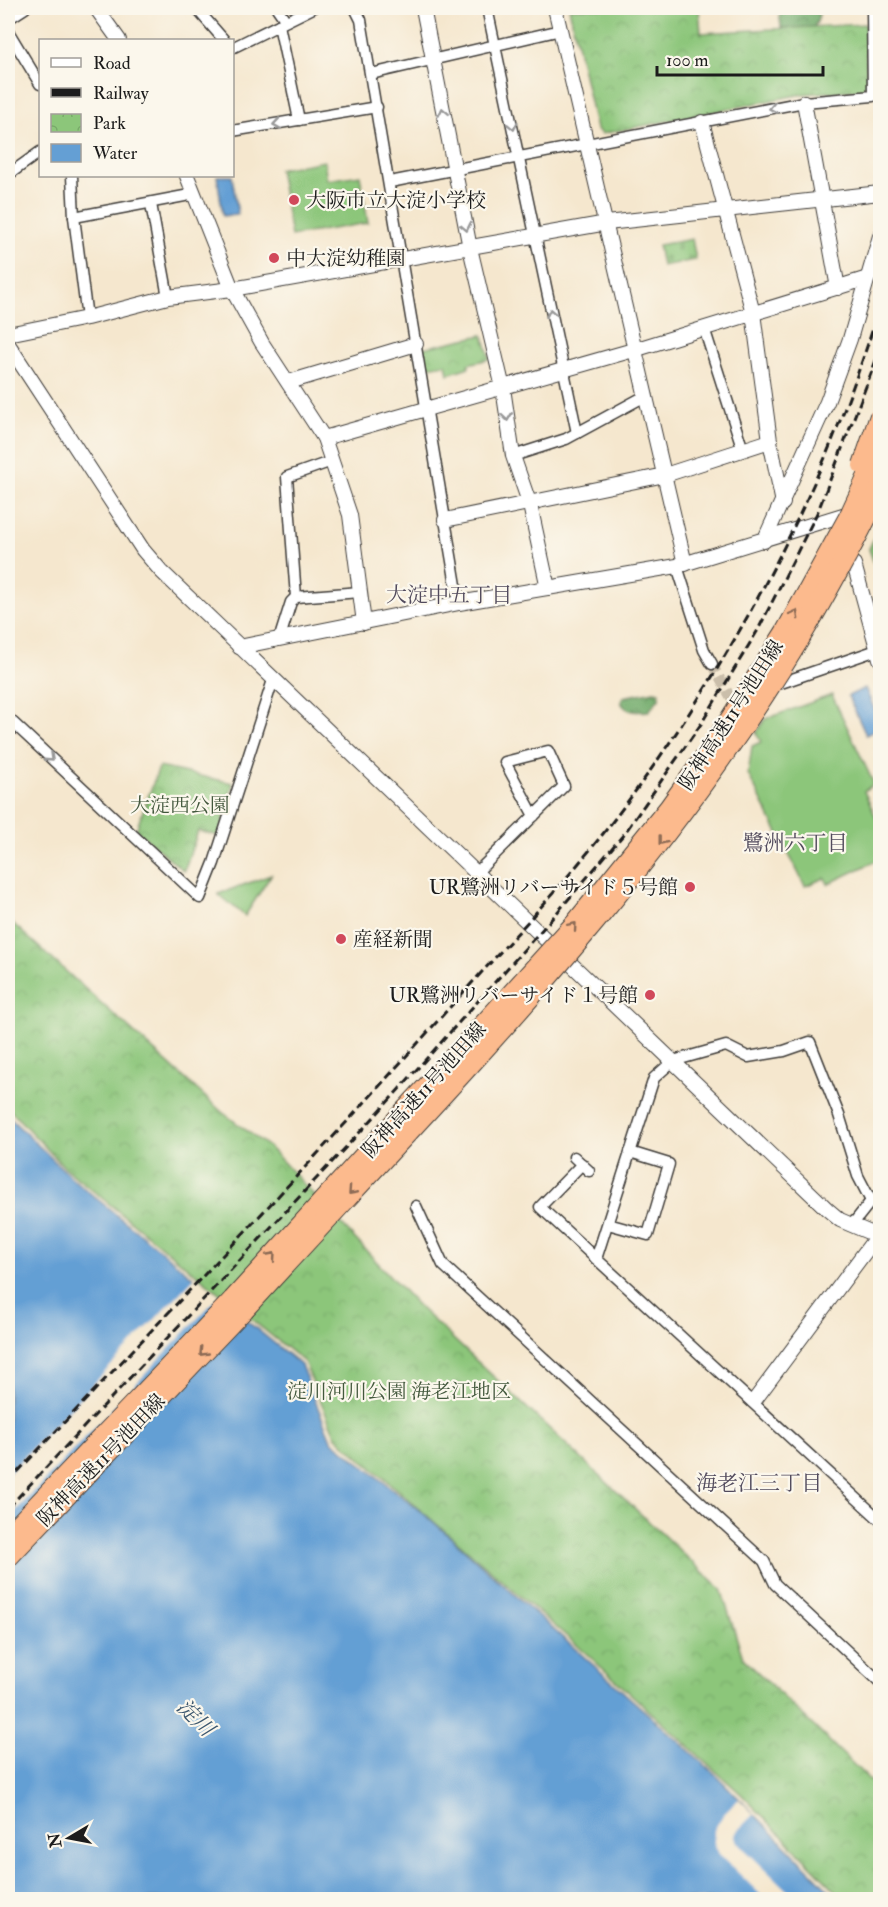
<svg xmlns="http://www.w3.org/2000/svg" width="888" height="1907" viewBox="0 0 888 1907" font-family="'IM FELL Double Pica','Noto Serif JP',serif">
  <defs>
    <pattern id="forest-crowns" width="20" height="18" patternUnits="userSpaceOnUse" patternTransform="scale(1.5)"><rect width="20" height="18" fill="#71ab6a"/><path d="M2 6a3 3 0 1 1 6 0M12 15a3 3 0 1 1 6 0" fill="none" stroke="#5c8a56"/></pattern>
    <pattern id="cemetery-stones" width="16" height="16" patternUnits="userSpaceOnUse" patternTransform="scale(1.5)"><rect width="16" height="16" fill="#8cc67a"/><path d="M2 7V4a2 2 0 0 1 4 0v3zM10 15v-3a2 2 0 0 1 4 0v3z" fill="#78aa69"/></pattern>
    <pattern id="park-crowns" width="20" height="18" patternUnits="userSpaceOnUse" patternTransform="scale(1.5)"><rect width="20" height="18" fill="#8cc67a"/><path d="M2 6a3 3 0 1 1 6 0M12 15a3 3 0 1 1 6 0" fill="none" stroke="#78aa69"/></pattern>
  </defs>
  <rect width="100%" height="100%" fill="#fbf7ec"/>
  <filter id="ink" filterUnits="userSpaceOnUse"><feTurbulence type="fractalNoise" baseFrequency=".0167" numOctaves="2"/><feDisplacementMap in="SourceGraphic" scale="12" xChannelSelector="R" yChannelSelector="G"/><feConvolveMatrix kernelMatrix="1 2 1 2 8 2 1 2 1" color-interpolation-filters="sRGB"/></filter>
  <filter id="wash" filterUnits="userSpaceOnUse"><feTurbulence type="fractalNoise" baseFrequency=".008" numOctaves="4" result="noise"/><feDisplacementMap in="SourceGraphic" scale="24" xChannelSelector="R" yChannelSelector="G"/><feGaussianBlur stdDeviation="1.35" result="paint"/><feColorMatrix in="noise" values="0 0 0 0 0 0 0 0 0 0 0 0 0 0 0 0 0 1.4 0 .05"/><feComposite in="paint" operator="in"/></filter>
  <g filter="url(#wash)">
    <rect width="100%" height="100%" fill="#f5e7ce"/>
    <!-- grass -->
    <g fill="#8cc67a" stroke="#54714b" stroke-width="1.5">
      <path d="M 324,161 L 327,180 L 360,175 L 368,223 L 291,236 L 279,169 Z"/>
      <path d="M 832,695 L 874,784 L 864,791 L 880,826 L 880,859 L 828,884 L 825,878 L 805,886 L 748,774 L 752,746 L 761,742 L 756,733 L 765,719 Z"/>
      <path d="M 271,875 L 245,916 L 218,894 Z"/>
    </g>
    <!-- forest -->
    <g fill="url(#forest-crowns)" stroke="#466443" stroke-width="1.5">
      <path d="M 779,8 L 819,8 C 820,34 802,34 781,27 Z"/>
      <path d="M 654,691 L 659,692 L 660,697 L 649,711 C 638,712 626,713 621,702 L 623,697 Z"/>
    </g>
    <!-- cemetery -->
    <path fill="url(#cemetery-stones)" stroke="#54714b" stroke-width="1.5" d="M 692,239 L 696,260 L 662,266 L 658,245 Z"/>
    <!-- park -->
    <g fill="url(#park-crowns)" stroke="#54714b" stroke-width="1.5">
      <path d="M 569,8 L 699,8 L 701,33 L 865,24 L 867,85 L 861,90 L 803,94 L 602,134 L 596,129 Z"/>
      <path d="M 483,335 L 490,359 L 468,364 L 469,367 L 448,374 L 446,364 L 427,367 L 423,348 Z"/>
      <path d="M 880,525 L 880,576 L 879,577 L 869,549 Z"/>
      <path d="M 159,767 L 233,783 L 219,836 L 198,831 L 184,871 L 136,830 Z"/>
      <path d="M 9,920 L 222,1112 L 270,1148 L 420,1308 L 721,1589 L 743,1658 L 880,1790 L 880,1899 L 844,1899 L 742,1795 L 579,1647 L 336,1437 L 304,1362 L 66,1169 L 8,1108 Z"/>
    </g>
    <!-- water -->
    <g fill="#649fd4" stroke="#405e78" stroke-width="1.5">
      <path d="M 217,176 L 232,176 L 238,214 L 223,216 Z"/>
      <path d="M 865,688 L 880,722 L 880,728 L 866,735 L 848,696 Z"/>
      <path d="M 8,1116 L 74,1180 L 301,1365 L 331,1440 L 430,1519 L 714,1773 L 838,1899 L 8,1899 Z"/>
    </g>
    <!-- pier -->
    <g fill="#f5e7ce">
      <path d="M 196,1276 L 220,1295 L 8,1519 L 8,1474 Z"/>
      <path d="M 739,1799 L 754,1814 L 737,1831 L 735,1836 L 737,1842 L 796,1899 L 765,1899 L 719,1854 L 714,1843 L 714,1830 L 723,1815 Z"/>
    </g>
  </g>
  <g filter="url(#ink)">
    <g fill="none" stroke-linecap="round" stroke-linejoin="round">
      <!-- minor-tunnel -->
      <path stroke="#cabeaa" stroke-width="10" stroke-dasharray="10 5" stroke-linecap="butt" d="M 712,664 L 731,698"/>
      <defs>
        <g id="minor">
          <path d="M 196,8 L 224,40"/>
          <path d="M 277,8 L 286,21"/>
          <path d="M 355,8 L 361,20 L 459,603"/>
          <path d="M 487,8 L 577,433"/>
          <path d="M 8,19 L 25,8"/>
          <path d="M 279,25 L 299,120"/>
          <path d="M 8,31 L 40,84"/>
          <path d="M 232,48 L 313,8"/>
          <path d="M 371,74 L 561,30"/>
          <path d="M 232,131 L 377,107"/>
          <path d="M 8,175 L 40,152"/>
          <path d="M 72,176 L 74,217 L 87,318"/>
          <path d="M 390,182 L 804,102 L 873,96 L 872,8"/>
          <path d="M 151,204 L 168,297"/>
          <path d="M 74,217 L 195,194"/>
          <path d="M 704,328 L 743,450"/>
          <path d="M 513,456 L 566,439 L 647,395"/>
          <path d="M 677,566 L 704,650 L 712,664"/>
          <path d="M 296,597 L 287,477 L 332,461"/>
          <path d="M 279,640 L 291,602 L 296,597 L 360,592"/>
          <path d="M 772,686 L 877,650"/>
          <path d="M 8,718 L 200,898 L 214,863 L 273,680"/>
          <path d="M 475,874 L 564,786 L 548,751 L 505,762 L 534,816"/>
          <path d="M 574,1157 L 589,1171"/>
          <path d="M 582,1164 L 540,1207 L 880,1520"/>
          <path d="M 416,1206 L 443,1265 L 764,1561 L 775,1584 L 880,1682"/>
          <path d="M 608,1224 L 648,1235 L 669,1164 L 630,1152"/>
          <path d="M 852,1225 L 871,1201 L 880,1197"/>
          <path d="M 596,1259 L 654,1078 L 673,1061 L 726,1046 L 748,1057 L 784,1051 L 810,1042 L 839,1115 L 858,1176 L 871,1201"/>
        </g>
        <g id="tertiary">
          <path d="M 96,8 L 119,40"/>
          <path d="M 423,8 L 470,248 L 503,388 L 513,456 L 530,505 L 548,588"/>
          <path d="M 555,8 L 685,564"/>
          <path d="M 804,102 L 838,288"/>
          <path d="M 702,122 L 753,313 L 770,441 L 783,503"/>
          <path d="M 187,176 L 232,289 L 262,343 L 324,438 L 350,515 L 364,623"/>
          <path d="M 8,334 L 87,318 L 168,297 L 232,289 L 607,223 L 880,193"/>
          <path d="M 8,344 L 143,550 L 161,571 L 827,1209 L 840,1220 L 880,1237"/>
          <path d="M 289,382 L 416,344"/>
          <path d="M 324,438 L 637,349 L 868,278"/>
          <path d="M 445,520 L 665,475 L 770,441"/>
          <path d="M 764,541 L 827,402 L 850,339 L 880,236"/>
          <path d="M 854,564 L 880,659"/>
          <path d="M 239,647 L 459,603 L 677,566 L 856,511"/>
          <path d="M 754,1401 L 877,1236"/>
        </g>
        <g id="motorway">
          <path d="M 8,1536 L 233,1300"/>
          <path d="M 8,1557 L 244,1309"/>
        </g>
      </defs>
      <!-- minor casing -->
      <use href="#minor" stroke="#3d3a37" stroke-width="13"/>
      <!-- tertiary casing -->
      <use href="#tertiary" stroke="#3d3a37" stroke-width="16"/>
      <!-- motorway casing -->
      <use href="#motorway" stroke="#3d3a37" stroke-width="22"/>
      <!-- minor -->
      <use href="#minor" stroke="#fff" stroke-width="10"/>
      <!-- tertiary -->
      <use href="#tertiary" stroke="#fff" stroke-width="14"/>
      <!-- motorway -->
      <use href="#motorway" stroke="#fcba8d" stroke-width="20"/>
      <!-- rail -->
      <g stroke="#1c1c1c" stroke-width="3" stroke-dasharray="9 4.5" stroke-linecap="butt">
        <path d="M 8,1482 C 150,1331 296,1181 434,1025 C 491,961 552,898 606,830 C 728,673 822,496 880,306"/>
        <path d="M 8,1508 L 376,1115 L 555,915 L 624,834 L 701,724 L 758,630 L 818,511 L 880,350"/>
      </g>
      <defs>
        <g id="motorway-bridge">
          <path d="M 863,465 L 880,416"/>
          <path d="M 233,1300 L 575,924 L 669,808 L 712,748 L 785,633 L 849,517 L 880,450"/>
          <path d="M 244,1309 C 446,1088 663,875 814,614 C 837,573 861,532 880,489"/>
        </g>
      </defs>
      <!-- motorway-bridge casing -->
      <use href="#motorway-bridge" stroke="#3d3a37" stroke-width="22" stroke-linecap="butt"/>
      <!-- motorway-bridge -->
      <use href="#motorway-bridge" stroke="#fcba8d" stroke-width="20"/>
    </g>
    <!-- one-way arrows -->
    <defs><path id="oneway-chevron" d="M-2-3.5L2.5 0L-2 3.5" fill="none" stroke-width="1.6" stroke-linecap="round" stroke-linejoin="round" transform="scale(1.5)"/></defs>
    <g stroke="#999">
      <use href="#oneway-chevron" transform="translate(773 108) rotate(169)"/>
      <use href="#oneway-chevron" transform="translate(443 112) rotate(-101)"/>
      <use href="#oneway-chevron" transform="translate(277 124) rotate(171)"/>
      <use href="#oneway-chevron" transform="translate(513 126) rotate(78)"/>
      <use href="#oneway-chevron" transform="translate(466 227) rotate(78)"/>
      <use href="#oneway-chevron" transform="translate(551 313) rotate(-101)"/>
      <use href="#oneway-chevron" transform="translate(507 417) rotate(82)"/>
      <use href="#oneway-chevron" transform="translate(50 758) rotate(43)"/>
    </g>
    <g stroke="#8c6b54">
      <use href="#oneway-chevron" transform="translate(795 614) rotate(-61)"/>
      <use href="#oneway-chevron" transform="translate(662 841) rotate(128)"/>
      <use href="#oneway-chevron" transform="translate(573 926) rotate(-49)"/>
      <use href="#oneway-chevron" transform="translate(352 1191) rotate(132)"/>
      <use href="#oneway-chevron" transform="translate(272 1256) rotate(-48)"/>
      <use href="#oneway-chevron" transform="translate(203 1352) rotate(134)"/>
    </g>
  </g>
  <!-- markers -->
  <g fill="#d1495b" stroke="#fbf7ec" stroke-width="2">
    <circle cx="294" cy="200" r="6"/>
    <circle cx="274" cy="258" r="6"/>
    <circle cx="690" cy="887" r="6"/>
    <circle cx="341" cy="939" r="6"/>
    <circle cx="650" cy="995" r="6"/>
  </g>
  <g text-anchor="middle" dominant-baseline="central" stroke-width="4.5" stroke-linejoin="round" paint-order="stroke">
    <!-- poi labels -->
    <g font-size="20" fill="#1c1c1c" stroke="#fbf7ec" text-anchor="start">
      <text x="306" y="200">大阪市立大淀小学校</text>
      <text x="286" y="258">中大淀幼稚園</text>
      <text x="678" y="887" text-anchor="end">UR鷺洲リバーサイド５号館</text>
      <text x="353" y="939">産経新聞</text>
      <text x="638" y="995" text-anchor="end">UR鷺洲リバーサイド１号館</text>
    </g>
    <!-- street labels -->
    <g font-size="20" fill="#1c1c1c" stroke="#fbf7ec">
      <text transform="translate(731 715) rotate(-57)">阪神高速11号池田線</text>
      <text transform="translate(424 1090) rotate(-48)">阪神高速11号池田線</text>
      <text transform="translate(101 1460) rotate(-46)">阪神高速11号池田線</text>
    </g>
    <!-- park labels -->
    <g font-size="20" fill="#43583d" stroke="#fbf7ec">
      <text x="180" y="805">大淀西公園</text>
      <text x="399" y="1391">淀川河川公園 海老江地区</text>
    </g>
    <!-- neighbourhood labels -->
    <g font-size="21" fill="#524b5d" stroke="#fbf7ec">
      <text x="449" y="595">大淀中五丁目</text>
      <text x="795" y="843">鷺洲六丁目</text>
      <text x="759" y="1483">海老江三丁目</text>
    </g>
    <!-- water labels -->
    <g font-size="21" font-style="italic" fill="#3c576f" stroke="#fbf7ec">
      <text transform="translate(195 1718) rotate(44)">淀川</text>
    </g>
  </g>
  <!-- margin -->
  <rect width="888" height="1907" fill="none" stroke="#fbf7ec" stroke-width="30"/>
  <!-- legend -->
  <rect x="39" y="39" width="195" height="138" fill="#fbf7ec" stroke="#a29f99" stroke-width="1.5"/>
  <rect x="51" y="58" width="30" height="9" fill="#ffffff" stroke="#a29f99" stroke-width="1.5"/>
  <text x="93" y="69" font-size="18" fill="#1c1c1c">Road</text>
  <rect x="51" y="88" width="30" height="9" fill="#1c1c1c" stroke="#a29f99" stroke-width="1.5"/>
  <text x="93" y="99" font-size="18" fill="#1c1c1c">Railway</text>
  <rect x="51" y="114" width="30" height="18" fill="url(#park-crowns)" stroke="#a29f99" stroke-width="1.5"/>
  <text x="93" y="129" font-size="18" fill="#1c1c1c">Park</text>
  <rect x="51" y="144" width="30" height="18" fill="#649fd4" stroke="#a29f99" stroke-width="1.5"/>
  <text x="93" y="159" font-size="18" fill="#1c1c1c">Water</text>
  <!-- north arrow -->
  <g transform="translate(69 1838) rotate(260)" stroke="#fbf7ec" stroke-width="4.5" paint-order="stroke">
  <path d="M0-4.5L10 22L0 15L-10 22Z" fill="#1c1c1c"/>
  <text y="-9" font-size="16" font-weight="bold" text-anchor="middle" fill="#1c1c1c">N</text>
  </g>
  <!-- scale -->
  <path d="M657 66v9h166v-9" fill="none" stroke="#1c1c1c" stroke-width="3"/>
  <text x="666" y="66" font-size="18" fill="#1c1c1c" stroke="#fbf7ec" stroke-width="4.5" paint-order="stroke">100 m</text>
</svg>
